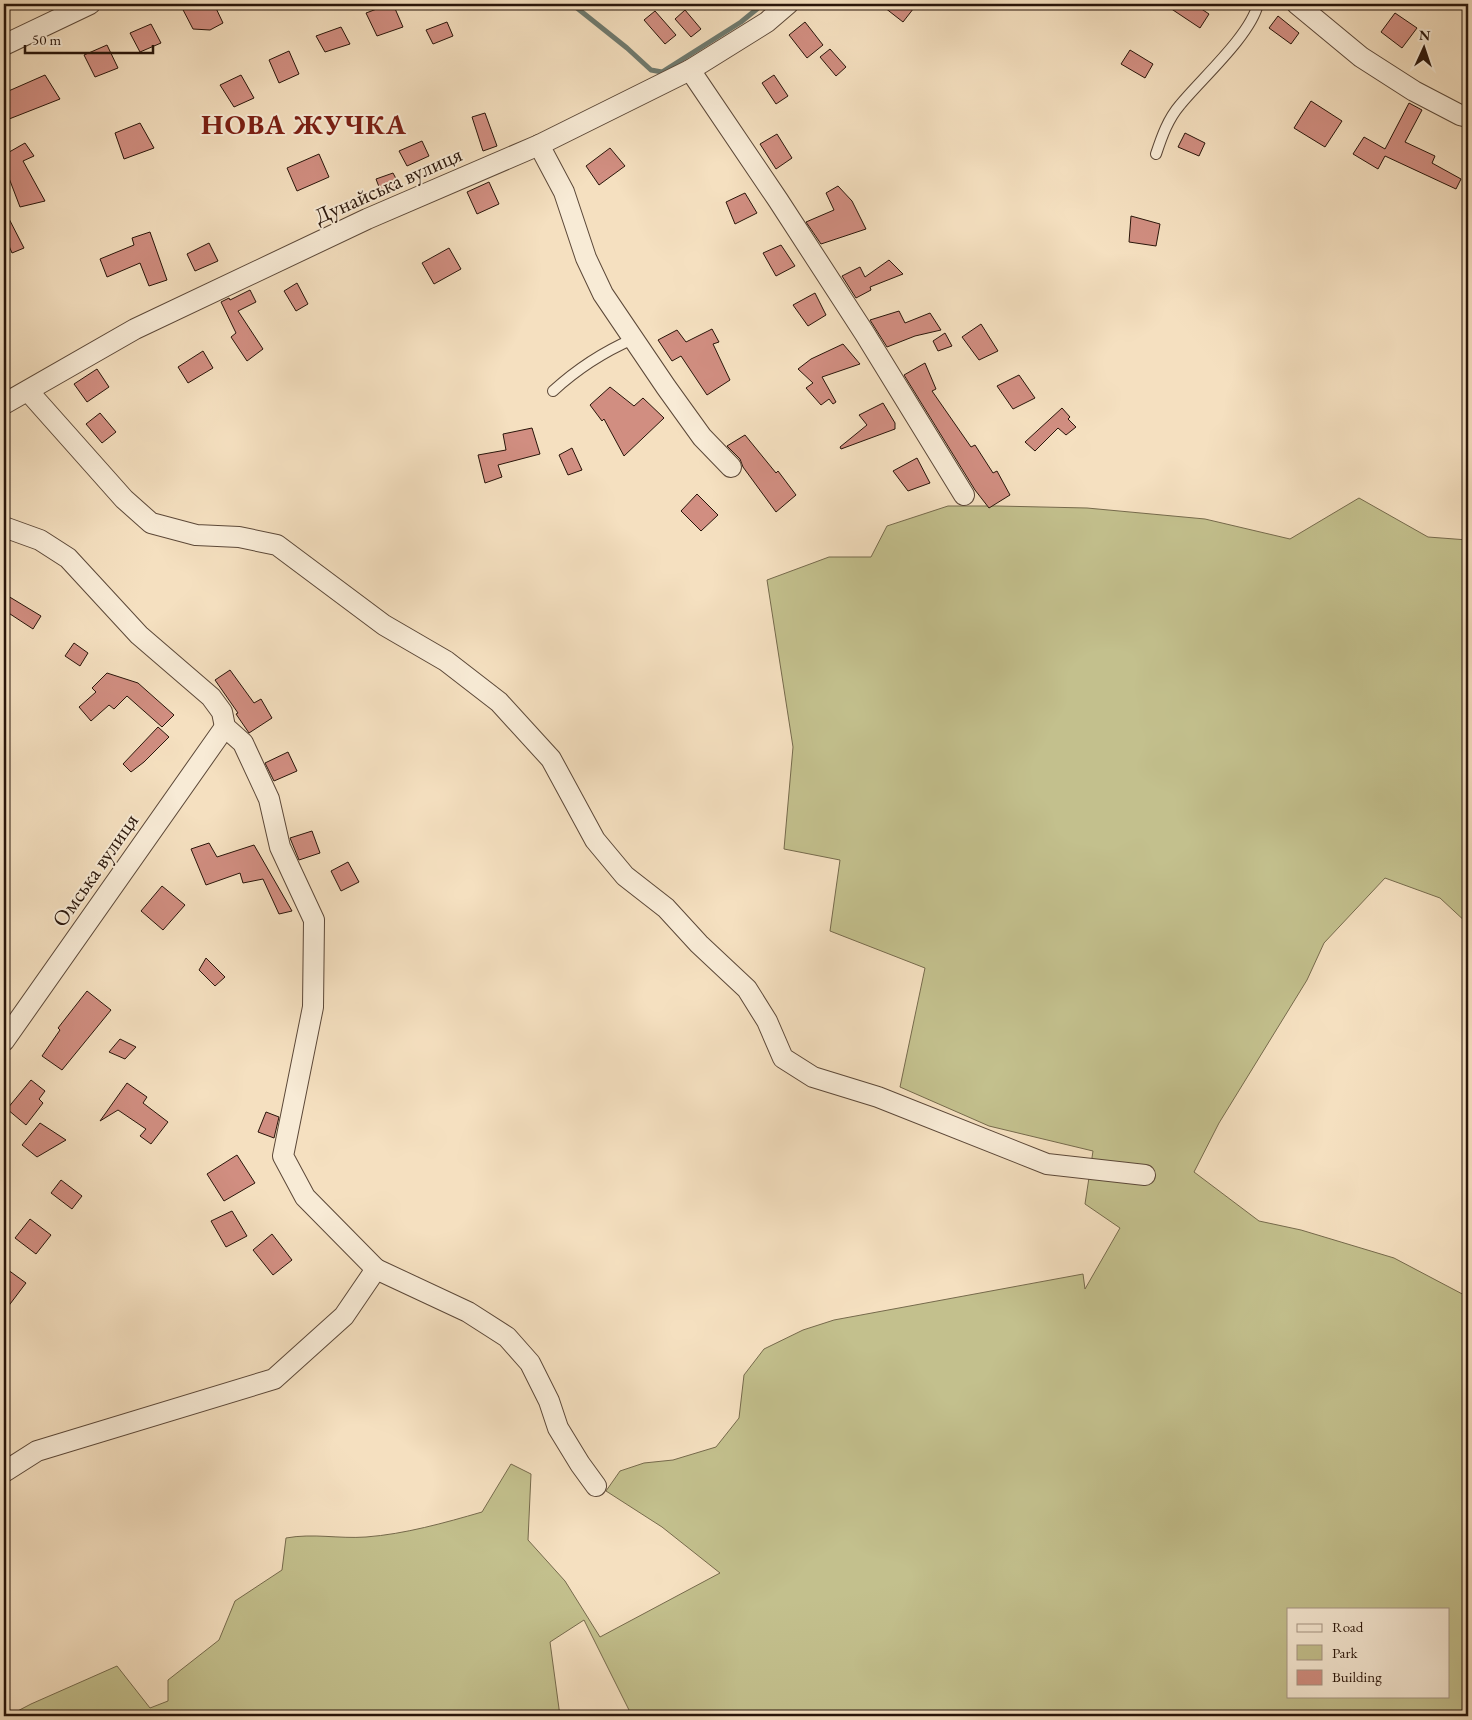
<svg xmlns="http://www.w3.org/2000/svg" width="1472" height="1720" viewBox="0 0 1472 1720" font-family="'EB Garamond',serif">
  <rect width="100%" height="100%" fill="#f5e0c0"/>
  <filter id="stains"><feTurbulence type="fractalNoise" baseFrequency=".004" numOctaves="4"/><feColorMatrix values="0 0 0 0 .2 0 0 0 0 .09 0 0 0 0 .02 0 0 0 .5 -.17"/></filter>
  <radialGradient id="worn" r=".72"><stop offset=".6" stop-color="#630" stop-opacity="0"/><stop offset="1" stop-color="#630" stop-opacity=".3"/></radialGradient>
  <!-- green -->
  <path fill="#c3c08d" stroke="#766a4c" fill-rule="evenodd" d="M 1359,498 L 1428,537 L 1468,540 L 1468,924 L 1440,898 L 1385,878 L 1324,943 L 1307,980 L 1219,1123 L 1194,1172 L 1259,1221 L 1301,1230 L 1394,1258 L 1468,1297 L 1468,1716 L 632,1716 L 584,1620 L 550,1642 L 560,1716 L 8,1716 L 31,1704 L 117,1666 L 150,1708 L 168,1701 L 168,1680 L 219,1640 L 235,1601 L 282,1570 L 286,1538 C 313,1533 339,1539 366,1537 C 405,1534 444,1523 482,1512 L 511,1464 L 531,1474 L 528,1540 L 565,1581 L 600,1637 L 720,1573 L 662,1527 L 606,1491 L 620,1471 L 644,1463 L 673,1460 L 716,1447 L 739,1418 L 744,1375 L 764,1349 L 803,1330 L 834,1320 L 1083,1274 L 1085,1289 L 1120,1228 L 1085,1204 L 1093,1151 L 989,1126 L 900,1087 L 925,968 L 830,931 L 840,860 L 784,849 L 793,747 L 767,580 L 829,557 L 871,557 L 887,526 L 948,506 L 997,506 L 1087,508 L 1205,519 L 1290,539 ZM 1288,1609 L 1448,1609 L 1448,1696 L 1288,1696 Z"/>
  <g fill="none" stroke-linecap="round" stroke-linejoin="round">
    <!-- stream -->
    <path stroke="#6e7a6f" stroke-width="5" d="M 572,4 L 627,48 L 651,70 L 662,72 L 741,22 L 763,4"/>
  </g>
  <!-- building -->
  <g fill="#d18e81" stroke="#29150a">
    <path d="M 180,4 L 214,4 L 223,23 L 210,30 L 193,29 Z"/>
    <path d="M 390,4 L 393,4 L 403,27 L 377,36 L 366,13 Z"/>
    <path d="M 880,4 L 917,4 L 903,22 Z"/>
    <path d="M 1164,4 L 1194,4 L 1209,14 L 1200,28 Z"/>
    <path d="M 685,10 L 701,29 L 691,37 L 675,19 Z"/>
    <path d="M 655,11 L 676,35 L 665,44 L 644,20 Z"/>
    <path d="M 1395,13 L 1417,28 L 1402,48 L 1381,32 Z"/>
    <path d="M 1278,16 L 1299,33 L 1291,44 L 1269,28 Z"/>
    <path d="M 447,22 L 453,36 L 433,44 L 426,30 Z"/>
    <path d="M 805,22 L 823,45 L 807,58 L 789,35 Z"/>
    <path d="M 151,24 L 161,43 L 140,52 L 130,33 Z"/>
    <path d="M 341,27 L 350,44 L 325,52 L 316,36 Z"/>
    <path d="M 107,45 L 118,68 L 95,77 L 84,55 Z"/>
    <path d="M 830,49 L 846,67 L 836,76 L 820,57 Z"/>
    <path d="M 1130,50 L 1153,64 L 1145,78 L 1121,64 Z"/>
    <path d="M 289,51 L 299,74 L 279,83 L 269,60 Z"/>
    <path d="M 45,75 L 60,99 L 4,121 L 4,93 Z"/>
    <path d="M 241,75 L 254,98 L 234,107 L 220,85 Z"/>
    <path d="M 774,75 L 788,96 L 776,104 L 762,83 Z"/>
    <path d="M 1311,101 L 1342,121 L 1325,147 L 1294,128 Z"/>
    <path d="M 1409,103 L 1422,110 L 1405,142 L 1435,156 L 1432,163 L 1461,179 L 1456,189 L 1385,156 L 1378,169 L 1353,154 L 1364,137 L 1385,149 Z"/>
    <path d="M 485,113 L 497,146 L 483,151 L 472,117 Z"/>
    <path d="M 140,123 L 154,148 L 124,159 L 115,133 Z"/>
    <path d="M 1185,133 L 1205,143 L 1199,156 L 1178,147 Z"/>
    <path d="M 777,134 L 792,158 L 776,169 L 760,144 Z"/>
    <path d="M 422,141 L 429,156 L 407,166 L 399,151 Z"/>
    <path d="M 25,143 L 34,156 L 23,161 L 45,201 L 20,207 L 4,165 L 4,155 Z"/>
    <path d="M 610,148 L 625,166 L 599,185 L 586,166 Z"/>
    <path d="M 319,154 L 329,177 L 297,191 L 287,168 Z"/>
    <path d="M 393,173 L 400,186 L 381,192 L 376,179 Z"/>
    <path d="M 489,182 L 499,204 L 477,214 L 467,192 Z"/>
    <path d="M 838,186 L 852,201 L 866,229 L 821,244 L 806,222 L 834,210 L 826,193 Z"/>
    <path d="M 745,193 L 757,213 L 735,224 L 726,202 Z"/>
    <path d="M 4,211 L 5,211 L 24,248 L 12,253 L 4,234 Z"/>
    <path d="M 1131,216 L 1160,224 L 1156,246 L 1129,242 Z"/>
    <path d="M 150,232 L 167,280 L 149,286 L 140,263 L 107,277 L 100,259 L 134,245 L 132,238 Z"/>
    <path d="M 209,243 L 218,261 L 195,271 L 187,254 Z"/>
    <path d="M 781,245 L 795,266 L 776,276 L 763,253 Z"/>
    <path d="M 449,248 L 461,269 L 434,284 L 422,263 Z"/>
    <path d="M 889,260 L 903,274 L 870,287 L 871,290 L 856,298 L 842,276 L 860,267 L 865,277 Z"/>
    <path d="M 297,283 L 308,304 L 296,311 L 284,291 Z"/>
    <path d="M 250,290 L 256,302 L 238,311 L 263,349 L 247,361 L 231,337 L 236,333 L 221,302 L 229,298 L 230,300 Z"/>
    <path d="M 815,293 L 826,315 L 808,326 L 793,305 Z"/>
    <path d="M 899,311 L 905,323 L 930,313 L 941,330 L 915,336 L 887,347 L 870,320 Z"/>
    <path d="M 981,324 L 998,351 L 979,360 L 962,337 Z"/>
    <path d="M 712,329 L 719,342 L 713,344 L 730,380 L 707,395 L 681,356 L 672,361 L 658,340 L 677,330 L 686,342 Z"/>
    <path d="M 945,333 L 952,346 L 938,351 L 933,341 Z"/>
    <path d="M 843,344 L 860,364 L 822,377 L 836,402 L 833,404 L 829,399 L 821,405 L 806,388 L 813,383 L 798,369 L 811,359 Z"/>
    <path d="M 203,351 L 213,368 L 188,383 L 178,367 Z"/>
    <path d="M 925,363 L 936,389 L 932,391 L 971,447 L 975,445 L 993,473 L 997,471 L 1010,495 L 989,508 L 975,490 L 904,375 Z"/>
    <path d="M 97,369 L 109,387 L 87,402 L 74,384 Z"/>
    <path d="M 1019,375 L 1035,398 L 1013,409 L 997,386 Z"/>
    <path d="M 610,387 L 634,406 L 643,398 L 664,418 L 624,456 L 604,419 L 602,421 L 590,405 Z"/>
    <path d="M 883,403 L 895,423 L 895,429 L 841,449 L 840,447 L 867,425 L 859,415 Z"/>
    <path d="M 1062,408 L 1070,417 L 1068,419 L 1076,427 L 1066,435 L 1058,428 L 1035,451 L 1025,442 Z"/>
    <path d="M 100,413 L 116,432 L 102,443 L 86,424 Z"/>
    <path d="M 532,428 L 540,454 L 498,465 L 502,477 L 485,483 L 478,455 L 506,450 L 503,434 Z"/>
    <path d="M 745,435 L 776,473 L 778,471 L 796,495 L 776,512 L 743,467 L 740,459 L 727,446 Z"/>
    <path d="M 572,448 L 582,470 L 568,475 L 559,455 Z"/>
    <path d="M 917,458 L 930,483 L 908,491 L 893,471 Z"/>
    <path d="M 697,494 L 718,515 L 701,531 L 681,511 Z"/>
    <path d="M 8,596 L 41,616 L 33,629 L 4,610 L 4,603 Z"/>
    <path d="M 74,643 L 88,653 L 80,666 L 65,656 Z"/>
    <path d="M 230,670 L 254,703 L 261,699 L 272,718 L 249,733 L 236,714 L 238,713 L 215,680 Z"/>
    <path d="M 107,673 L 138,683 L 174,715 L 162,727 L 127,696 L 114,709 L 109,705 L 91,721 L 79,707 L 96,692 L 92,688 Z"/>
    <path d="M 158,727 L 169,737 L 144,762 L 131,772 L 123,764 Z"/>
    <path d="M 288,752 L 297,771 L 274,781 L 265,763 Z"/>
    <path d="M 312,831 L 320,853 L 299,860 L 290,838 Z"/>
    <path d="M 209,843 L 217,857 L 254,845 L 292,911 L 279,914 L 263,879 L 243,883 L 240,873 L 206,885 L 191,849 Z"/>
    <path d="M 348,862 L 359,882 L 341,891 L 331,871 Z"/>
    <path d="M 162,886 L 185,905 L 163,930 L 141,911 Z"/>
    <path d="M 206,958 L 225,977 L 215,986 L 199,970 Z"/>
    <path d="M 87,991 L 111,1010 L 62,1070 L 42,1056 L 60,1030 L 58,1028 Z"/>
    <path d="M 120,1039 L 136,1047 L 125,1059 L 109,1052 Z"/>
    <path d="M 31,1080 L 45,1091 L 39,1099 L 43,1103 L 26,1125 L 7,1109 Z"/>
    <path d="M 127,1083 L 147,1097 L 143,1103 L 168,1122 L 151,1144 L 140,1136 L 146,1129 L 118,1110 L 100,1121 Z"/>
    <path d="M 266,1112 L 279,1117 L 274,1138 L 258,1132 Z"/>
    <path d="M 40,1123 L 66,1140 L 37,1157 L 22,1145 Z"/>
    <path d="M 237,1155 L 255,1183 L 224,1201 L 207,1174 Z"/>
    <path d="M 61,1180 L 82,1196 L 72,1209 L 51,1193 Z"/>
    <path d="M 232,1211 L 247,1236 L 226,1247 L 211,1221 Z"/>
    <path d="M 30,1219 L 51,1235 L 36,1254 L 15,1238 Z"/>
    <path d="M 272,1234 L 292,1260 L 273,1275 L 253,1250 Z"/>
    <path d="M 4,1267 L 26,1283 L 4,1312 Z"/>
  </g>
  <g fill="none" stroke-linecap="round" stroke-linejoin="round">
    <defs>
      <g id="lane">
        <path d="M 1156,154 C 1162,136 1168,119 1180,105 C 1201,79 1250,36 1258,4"/>
        <path d="M 553,391 C 577,369 603,352 633,339"/>
      </g>
      <g id="street">
        <path d="M 1297,4 L 1361,57 L 1414,91 L 1460,115 L 1468,117"/>
        <path d="M 4,45 L 90,4"/>
        <path d="M 690,70 L 778,200 L 865,334 L 964,495"/>
        <path d="M 539,145 L 564,192 L 586,258 L 603,294 L 666,387 L 702,437 L 731,467"/>
        <path d="M 28,391 L 124,499 L 151,523 L 196,535 L 239,537 L 277,545 L 384,625 L 446,661 L 499,702 L 551,759 L 595,840 L 625,876 L 666,908 L 699,944 L 747,989 L 767,1021 L 783,1058 L 813,1077 L 878,1097 L 1047,1164 L 1145,1175"/>
        <path d="M 4,404 L 135,329 L 367,219 L 539,145 L 690,70 L 767,22 L 788,4"/>
        <path d="M 4,527 L 40,540 L 68,558 L 139,635 L 211,697 L 222,712 L 225,727 L 243,743 L 269,799 L 280,847 L 314,920 L 313,1007 L 283,1156 L 305,1197 L 376,1269 L 344,1316 L 274,1379 L 37,1451 L 4,1472"/>
        <path d="M 4,1041 L 225,727"/>
        <path d="M 376,1269 L 468,1312 L 507,1337 L 530,1363 L 549,1401 L 558,1428 L 580,1464 L 596,1486"/>
      </g>
    </defs>
    <!-- lane casing -->
    <use href="#lane" stroke="#5c4838" stroke-width="12"/>
    <!-- street casing -->
    <use href="#street" stroke="#5c4838" stroke-width="22"/>
    <!-- lane -->
    <use href="#lane" stroke="#f8ebd6" stroke-width="10"/>
    <!-- street -->
    <use href="#street" stroke="#f8ebd6" stroke-width="20"/>
  </g>
  <g text-anchor="middle" dominant-baseline="central" stroke-width="4" stroke-linejoin="round" paint-order="stroke">
    <!-- street labels -->
    <g font-size="22" fill="#29150a" stroke="#f8ebd6">
      <text transform="translate(388 185) rotate(-24)">Дунайська вулиця</text>
      <text transform="translate(95 870) rotate(-55)">Омська вулиця</text>
    </g>
    <!-- district labels -->
    <g font-size="28" font-weight="bold" letter-spacing="1" fill="#7a1f14" stroke="#f8ebd6">
      <text x="304" y="124">НОВА ЖУЧКА</text>
    </g>
  </g>
  <!-- margin -->
  <rect width="1472" height="1720" fill="none" stroke="#f5e0c0" stroke-width="20"/>
  <rect x="5" y="5" width="1462" height="1710" fill="none" stroke="#29150a" stroke-width="2.5"/>
  <rect x="10" y="10" width="1452" height="1700" fill="none" stroke="#29150a"/>
  <!-- legend -->
  <rect x="1287" y="1608" width="162" height="90" fill="#f8ebd6" stroke="#a59584"/>
  <rect x="1297" y="1624" width="25" height="8" fill="#f8ebd6" stroke="#a59584"/>
  <text x="1332" y="1632" font-size="15" fill="#29150a">Road</text>
  <rect x="1297" y="1645" width="25" height="15" fill="#c3c08d" stroke="#a59584"/>
  <text x="1332" y="1658" font-size="15" fill="#29150a">Park</text>
  <rect x="1297" y="1670" width="25" height="15" fill="#d18e81" stroke="#a59584"/>
  <text x="1332" y="1682" font-size="15" fill="#29150a">Building</text>
  <!-- north arrow -->
  <g transform="translate(1424 48) rotate(3)" stroke="#f8ebd6" stroke-width="4" paint-order="stroke">
  <path d="M0-4L9 19L0 12L-9 19Z" fill="#29150a"/>
  <text y="-8" font-size="14" font-weight="bold" text-anchor="middle" fill="#29150a">N</text>
  </g>
  <!-- scale -->
  <path d="M25 45v8h128v-8" fill="none" stroke="#29150a" stroke-width="2.5"/>
  <text x="32" y="45" font-size="15" fill="#29150a" stroke="#f8ebd6" stroke-width="4" paint-order="stroke">50 m</text>
  <rect width="100%" height="100%" filter="url(#stains)"/>
  <rect width="100%" height="100%" fill="url(#worn)"/>
</svg>
